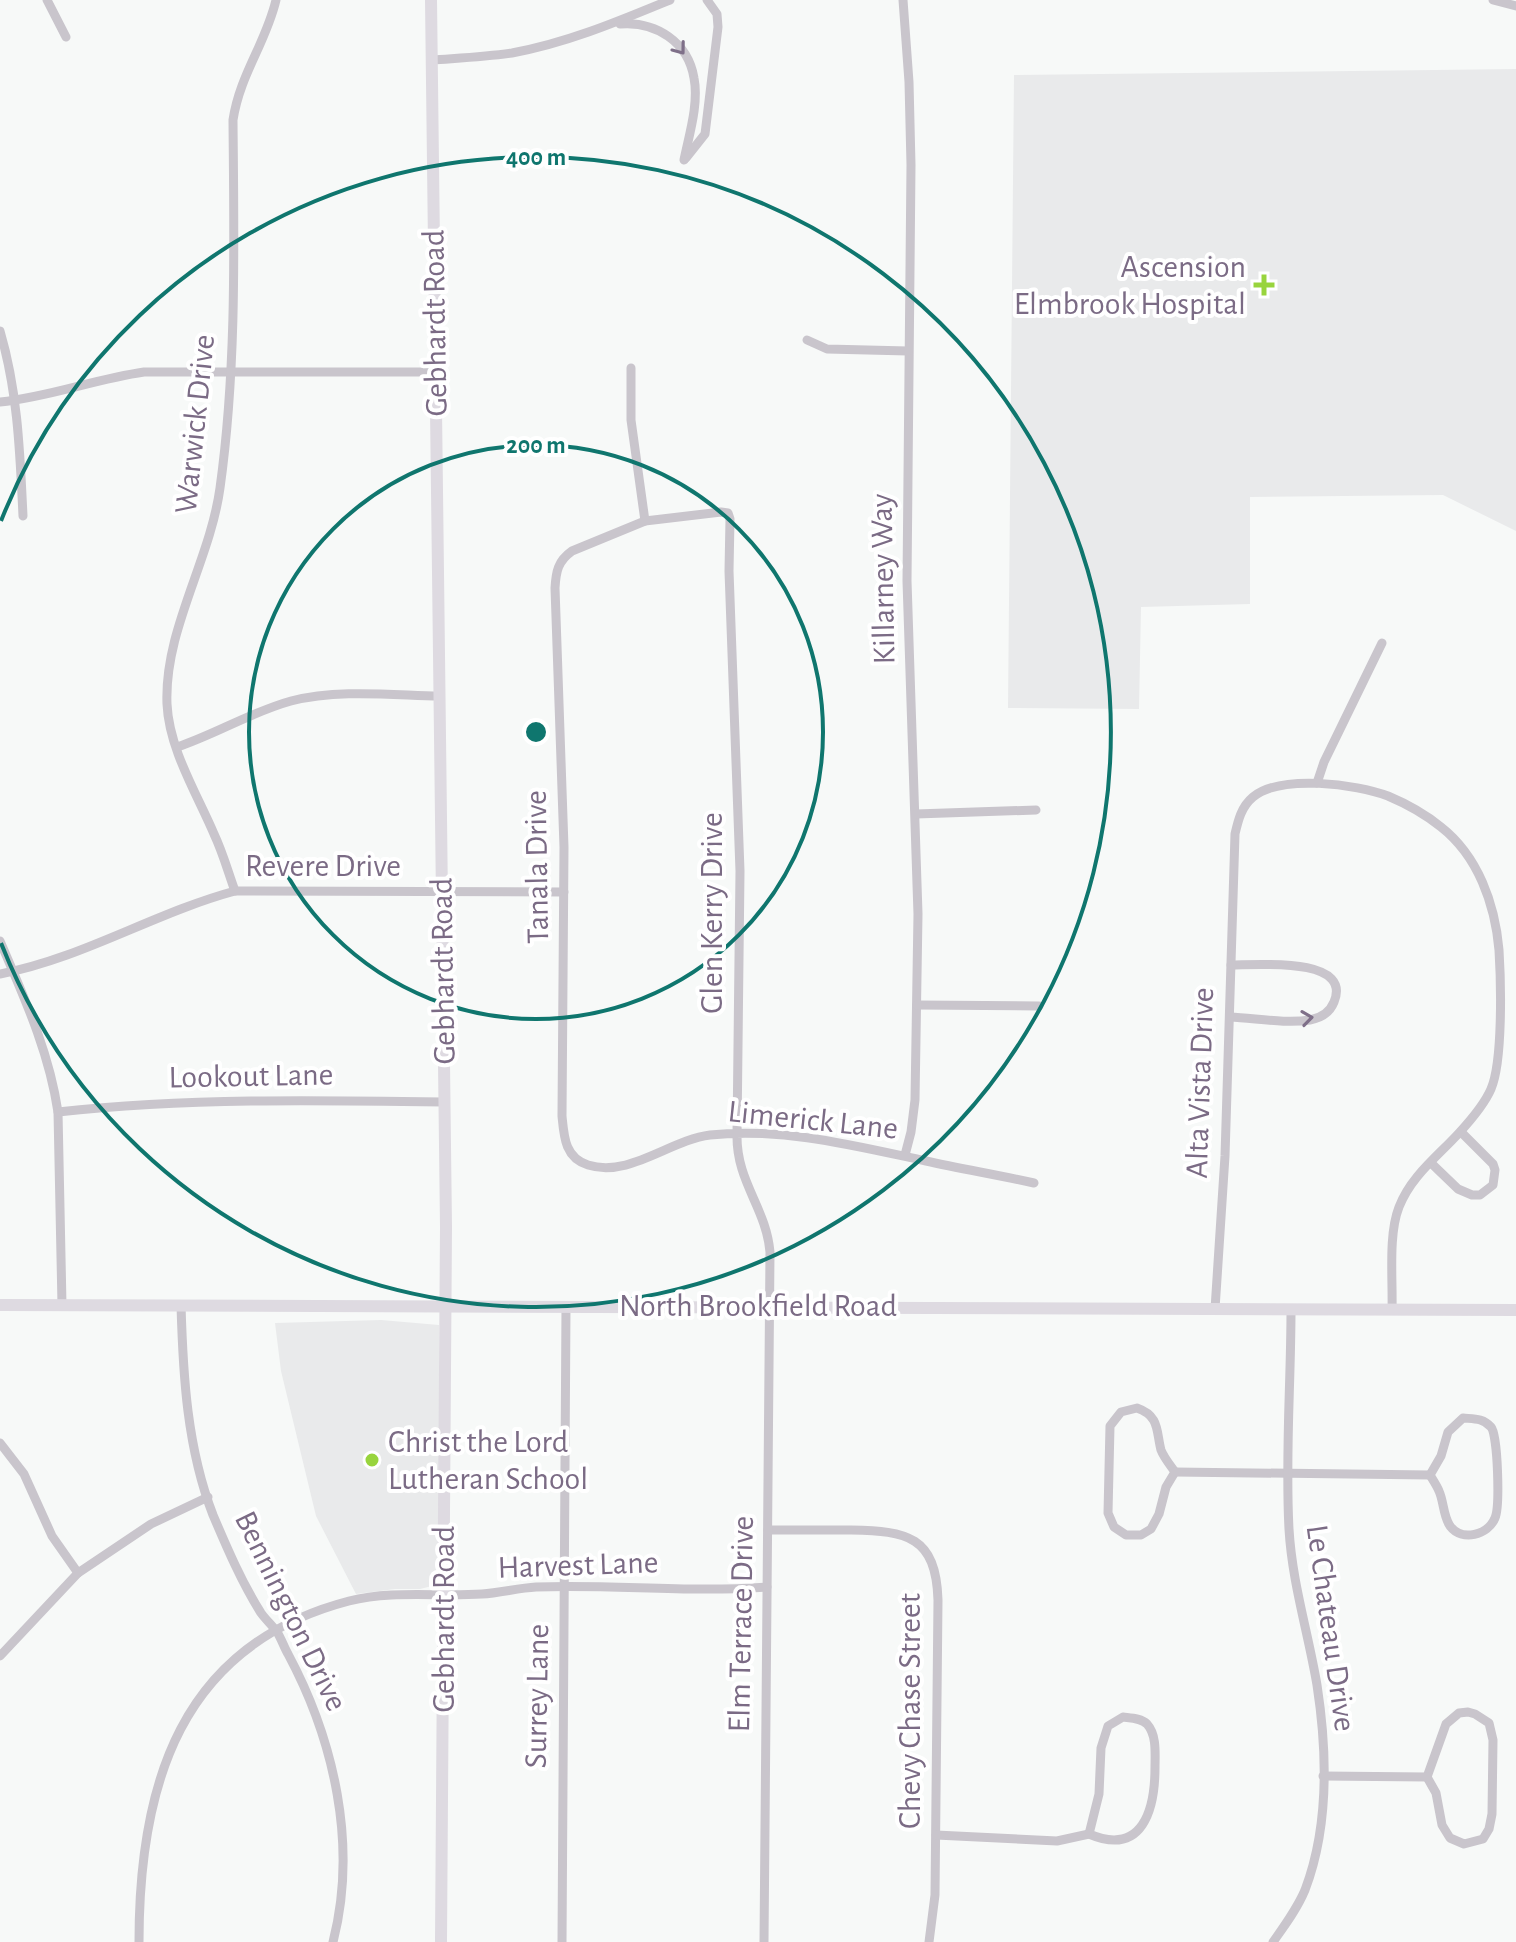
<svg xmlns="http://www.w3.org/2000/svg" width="1516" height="1942" viewBox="0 0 1516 1942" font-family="'Alegreya Sans',sans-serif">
  <rect width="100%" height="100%" fill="#f7f9f8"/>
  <!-- built -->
  <g fill="#e9eaeb">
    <path d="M 1516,69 L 1516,531 L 1443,495 L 1250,497 L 1250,604 L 1141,607 L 1139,709 L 1008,708 L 1014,75 Z"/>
    <path d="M 381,1320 L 439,1325 L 440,1577 L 436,1585 L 420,1589 L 395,1589 L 356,1594 L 316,1516 L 281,1371 L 275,1323 Z"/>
  </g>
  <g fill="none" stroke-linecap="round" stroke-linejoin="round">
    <!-- street -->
    <g stroke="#c9c5cc" stroke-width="9">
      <path d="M 47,0 L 66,37"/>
      <path d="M 903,0 L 909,82 L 911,165 L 907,581 L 918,914 L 915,1100 L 911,1132 L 905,1155"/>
      <path d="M 1493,0 L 1516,6"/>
      <path d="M 620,24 C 656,21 688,42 694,78 C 699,104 689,135 684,160"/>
      <path d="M 432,60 C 459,58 485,57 512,53 C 567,43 619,21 670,0"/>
      <path d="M 686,158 L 705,134 L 718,27 L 717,14 L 707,0"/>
      <path d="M 0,331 C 18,392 20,454 23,516"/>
      <path d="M 807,340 L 827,349 L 908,351"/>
      <path d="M 631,368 L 631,420 L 645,521"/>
      <path d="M 0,402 C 49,397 95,379 144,372 L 435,372"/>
      <path d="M 177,747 C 216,734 251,712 291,701 C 338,689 391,695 439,696"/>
      <path d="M 1317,783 L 1324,762 L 1382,643"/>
      <path d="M 916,814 L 1036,810"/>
      <path d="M 235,891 C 228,872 223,853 214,834 C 197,794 169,749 167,704 C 164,630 210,561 220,488 C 237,366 234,242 233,120 C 240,74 266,43 276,0"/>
      <path d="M 0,941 C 24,997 49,1051 58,1112 L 62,1305"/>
      <path d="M 0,974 C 83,958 154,913 235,891 L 564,892"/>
      <path d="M 917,1005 L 1039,1006"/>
      <path d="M 1230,1017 C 1255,1018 1285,1024 1310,1020 C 1321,1018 1330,1012 1334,1002 C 1353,956 1255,965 1231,965"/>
      <path d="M 58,1112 C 187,1098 315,1100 444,1102"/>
      <path d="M 1431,1163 L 1458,1189 L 1472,1195 L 1480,1195 L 1493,1185 L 1495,1170 L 1493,1164 L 1461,1132"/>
      <path d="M 181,1305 C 183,1375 187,1448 213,1515 C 227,1548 242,1583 261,1613 C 266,1620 272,1625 277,1632 C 281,1638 284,1647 288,1654 C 334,1740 358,1845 333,1942"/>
      <path d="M 1215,1309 L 1225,1156 L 1235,834 C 1238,821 1241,807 1253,797 C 1281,774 1356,784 1388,796 C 1407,804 1425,814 1441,827 C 1478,856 1495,904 1499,950 C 1501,982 1503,1061 1491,1089 C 1485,1103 1470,1121 1459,1133 C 1437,1157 1411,1176 1399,1207 C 1388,1235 1393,1280 1392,1310"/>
      <path d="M 1137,1408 C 1160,1416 1156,1431 1161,1450 C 1164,1458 1171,1466 1175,1472 L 1166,1487 L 1159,1514 L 1151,1529 L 1141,1535 L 1126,1535 L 1114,1527 L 1108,1513 L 1110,1426 L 1121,1412 Z"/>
      <path d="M 1463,1418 C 1474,1419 1483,1418 1491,1427 C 1498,1435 1500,1507 1495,1518 C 1488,1535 1462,1542 1450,1526 C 1443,1516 1444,1502 1439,1491 C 1437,1486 1433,1480 1430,1475 L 1441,1456 L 1448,1432 Z"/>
      <path d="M 0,1443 L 24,1474 L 52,1536 L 78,1573"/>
      <path d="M 1175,1472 L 1430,1475"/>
      <path d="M 768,1530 C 796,1530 823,1530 851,1530 C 907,1531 936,1536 938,1600 L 935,1895 L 929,1942"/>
      <path d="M 0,1656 L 78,1573 L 151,1524 L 208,1497"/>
      <path d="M 1468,1712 L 1475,1714 L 1489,1723 L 1493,1740 L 1492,1814 L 1489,1829 L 1483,1839 L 1464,1844 L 1450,1838 L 1442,1825 L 1436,1793 L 1427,1777 L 1446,1724 L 1459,1713 Z"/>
      <path d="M 1123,1717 C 1131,1718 1141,1718 1147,1724 C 1157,1735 1155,1754 1155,1767 C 1155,1809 1143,1857 1089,1834 L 1099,1794 L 1101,1748 L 1108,1726 Z"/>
      <path d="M 1323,1776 L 1427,1777"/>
      <path d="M 936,1835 L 1057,1841 L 1089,1834"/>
      <path d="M 139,1942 C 139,1785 180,1645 349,1601 C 393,1590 437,1597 482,1594 C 500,1593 518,1588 536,1587 C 613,1584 690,1593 767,1587"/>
      <path d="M 562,1942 L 566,1306"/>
      <path d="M 764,1942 L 770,1252 C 766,1207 736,1182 737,1134 L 740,871 L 729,571 L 730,519 L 728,513 L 721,512 L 645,521 L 572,551 C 558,561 556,571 555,588 L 564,847 L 562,1116 C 564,1137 565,1158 588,1165 C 629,1178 670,1140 710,1135 C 782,1127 856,1146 926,1161 C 962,1169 998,1175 1034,1183"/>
      <path d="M 1273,1942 C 1285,1925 1297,1909 1305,1890 C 1329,1827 1327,1750 1317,1685 C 1308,1632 1292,1582 1289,1529 C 1285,1456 1291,1382 1291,1310"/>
    </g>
    <!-- secondary -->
    <g stroke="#dedae1" stroke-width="12">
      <path d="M 431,0 L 446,1227 L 441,1942"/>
      <path d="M 0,1305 L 1516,1310"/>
    </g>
  </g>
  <!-- one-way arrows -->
  <defs><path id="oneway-chevron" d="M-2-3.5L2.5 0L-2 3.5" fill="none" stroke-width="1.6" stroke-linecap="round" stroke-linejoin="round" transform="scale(2)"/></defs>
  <g stroke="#7f7089">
    <use href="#oneway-chevron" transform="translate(680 49) rotate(53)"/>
    <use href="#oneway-chevron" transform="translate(1307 1018) rotate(-8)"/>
  </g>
  <!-- distance rings -->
  <g fill="none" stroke="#0f766e" stroke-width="4">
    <circle cx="536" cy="732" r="287"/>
    <path d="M1 521A575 575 0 1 1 1 943"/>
  </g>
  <!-- markers -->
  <g fill="#98d43d" stroke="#fff" stroke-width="3">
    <path d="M1260 273h8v8h8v8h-8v8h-8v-8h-8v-8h8z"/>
    <circle cx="372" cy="1460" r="8"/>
  </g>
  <g text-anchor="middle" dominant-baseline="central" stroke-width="8" stroke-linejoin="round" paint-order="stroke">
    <!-- poi labels -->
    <g font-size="32" fill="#7b6b85" stroke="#fff" text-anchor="end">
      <text x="1246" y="267">Ascension<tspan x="1246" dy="37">Elmbrook Hospital</tspan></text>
      <text x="388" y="1442" text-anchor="start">Christ the Lord<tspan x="388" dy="37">Lutheran School</tspan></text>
    </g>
    <!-- street labels -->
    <g font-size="32" fill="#7b6b85" stroke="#fff">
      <text transform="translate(435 323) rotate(-91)">Gebhardt Road</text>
      <text transform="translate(195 424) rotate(-84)">Warwick Drive</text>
      <text transform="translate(883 579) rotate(-91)">Killarney Way</text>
      <text x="323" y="866">Revere Drive</text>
      <text transform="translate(537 867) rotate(-91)">Tanala Drive</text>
      <text transform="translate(712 913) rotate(-90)">Glen Kerry Drive</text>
      <text transform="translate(443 971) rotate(-91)">Gebhardt Road</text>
      <text transform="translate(251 1076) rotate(-1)">Lookout Lane</text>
      <text transform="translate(1200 1083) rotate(-88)">Alta Vista Drive</text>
      <text transform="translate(813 1120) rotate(6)">Limerick Lane</text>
      <text x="758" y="1306">North Brookfield Road</text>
      <text transform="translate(578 1565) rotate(-2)">Harvest Lane</text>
      <text transform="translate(291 1611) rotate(64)">Bennington Drive</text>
      <text transform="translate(444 1619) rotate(-90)">Gebhardt Road</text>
      <text transform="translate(741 1624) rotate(-89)">Elm Terrace Drive</text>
      <text transform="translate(1331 1628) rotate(82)">Le Chateau Drive</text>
      <text transform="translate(537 1696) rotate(-89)">Surrey Lane</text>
      <text transform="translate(910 1711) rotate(-90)">Chevy Chase Street</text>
    </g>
  </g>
  <circle cx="536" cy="732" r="12" fill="#0f766e" stroke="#fff" stroke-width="4"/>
  <g font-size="24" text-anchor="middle" font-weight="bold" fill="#0f766e" stroke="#fff" stroke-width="8" stroke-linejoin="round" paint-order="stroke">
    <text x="536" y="165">400 m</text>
    <text x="536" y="453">200 m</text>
  </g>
</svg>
